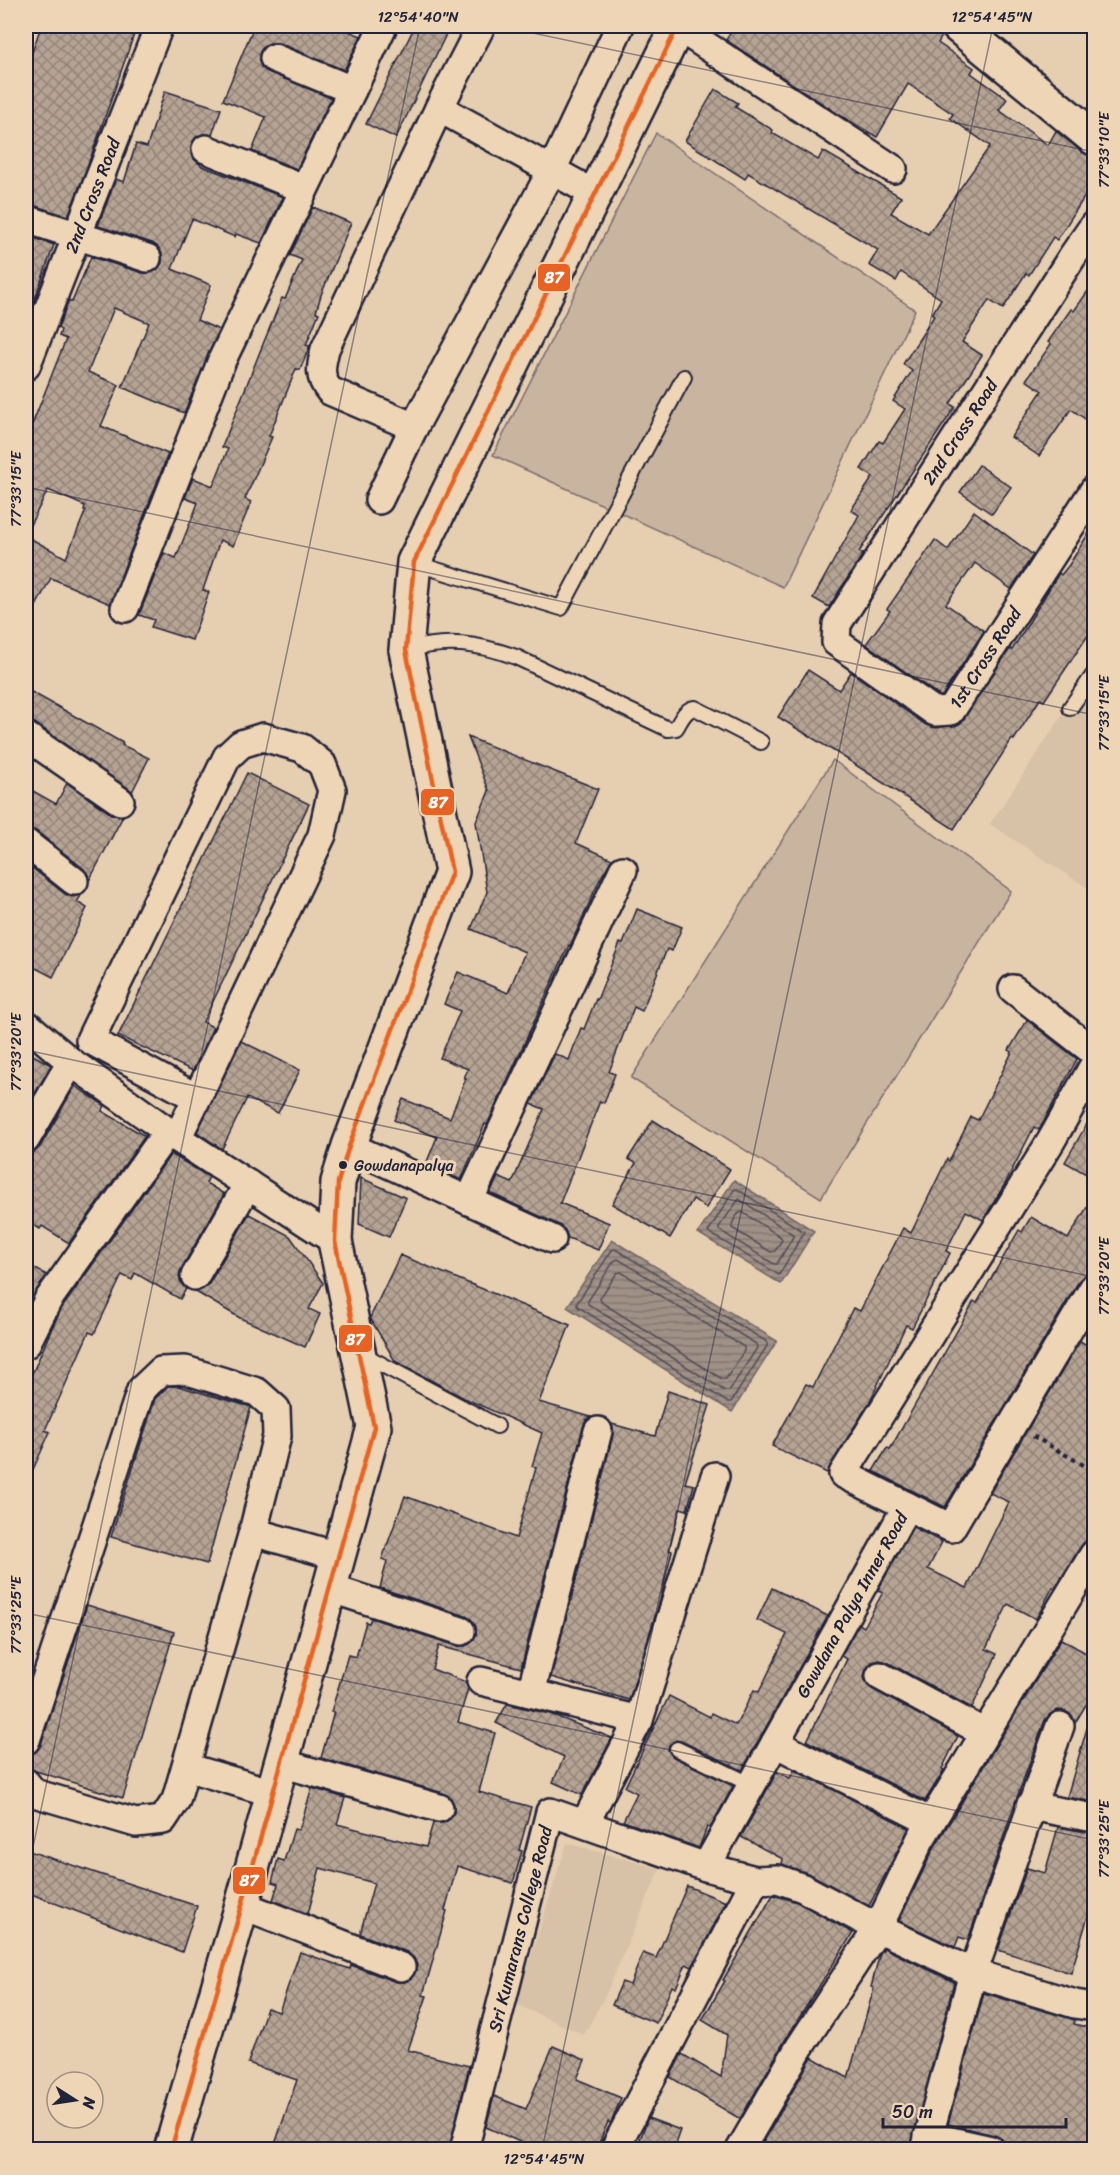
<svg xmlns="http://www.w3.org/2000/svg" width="1120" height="2175" viewBox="0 0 1120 2175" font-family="Sriracha,sans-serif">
  <defs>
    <pattern id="water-rules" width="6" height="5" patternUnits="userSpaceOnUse" patternTransform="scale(1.5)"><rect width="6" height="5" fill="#a09186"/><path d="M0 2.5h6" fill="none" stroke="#82766f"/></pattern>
    <pattern id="building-cross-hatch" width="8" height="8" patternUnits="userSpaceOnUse" patternTransform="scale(1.5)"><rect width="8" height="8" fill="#b5a393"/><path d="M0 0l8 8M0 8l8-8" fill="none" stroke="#938479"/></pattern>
  </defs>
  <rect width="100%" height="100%" fill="#e6ceb0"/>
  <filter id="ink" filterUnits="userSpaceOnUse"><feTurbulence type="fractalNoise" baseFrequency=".0167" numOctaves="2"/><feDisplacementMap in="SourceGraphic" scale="12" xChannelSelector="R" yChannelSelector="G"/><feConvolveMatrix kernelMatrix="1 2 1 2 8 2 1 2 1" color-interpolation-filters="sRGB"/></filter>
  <g filter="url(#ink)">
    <!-- built -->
    <g fill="#d7c1a7">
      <path d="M 1094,668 L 1094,892 L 990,824 Z"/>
      <path d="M 567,1843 L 660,1869 L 606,1994 L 584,2035 L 516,2004 Z"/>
    </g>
    <!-- green -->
    <g fill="#c9b49f" stroke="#766b6d" stroke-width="1.5">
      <path d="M 656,133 L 915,310 L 783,587 L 493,455 Z"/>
      <path d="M 833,760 L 1011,891 L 821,1198 L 631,1078 Z"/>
    </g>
    <!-- water -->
    <g fill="url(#water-rules)" stroke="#6e6568" stroke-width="1.5">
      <path d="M 734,1180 L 814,1231 L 781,1284 L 698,1233 Z"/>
      <path d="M 612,1240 L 777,1341 L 732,1412 L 567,1307 Z"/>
    </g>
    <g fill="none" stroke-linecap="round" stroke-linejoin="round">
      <!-- shore -->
      <g stroke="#544e59" stroke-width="1.5">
        <path d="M 737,1189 L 804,1232 L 779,1275 L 708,1232 L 734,1190 Z"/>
        <path d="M 739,1199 L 794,1235 L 777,1264 L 774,1264 L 719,1230 L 719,1227 Z"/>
        <path d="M 742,1212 L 781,1237 L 782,1240 L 775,1251 L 771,1252 L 732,1228 C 731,1223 737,1213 742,1212 Z"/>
        <path d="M 615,1249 L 767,1342 L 767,1346 L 731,1402 L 727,1402 L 577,1306 L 577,1303 L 612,1250 Z"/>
        <path d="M 618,1259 L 756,1344 L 757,1348 L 729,1391 L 725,1391 L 588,1304 L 588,1301 L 614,1261 Z"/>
        <path d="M 621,1272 L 744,1347 L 744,1351 L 726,1379 L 722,1379 L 601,1302 L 600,1298 L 617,1273 Z"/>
      </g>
    </g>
    <!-- building -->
    <g fill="url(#building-cross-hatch)" stroke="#22223b" stroke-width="1.5">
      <path d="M 41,26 L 137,26 L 93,151 L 68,216 L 26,204 L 26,70 Z"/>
      <path d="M 254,26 L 336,26 L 361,36 L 344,70 L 279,43 L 271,43 L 265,45 L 260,52 L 259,61 L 261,67 L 268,72 L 331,98 L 297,169 L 252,151 L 266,117 L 223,100 Z"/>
      <path d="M 415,26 L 450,26 L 396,138 L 366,124 Z"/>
      <path d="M 734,26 L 925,26 L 942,36 L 938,43 L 974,68 L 971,73 L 1007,99 L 999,110 L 1048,145 L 1056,131 L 1082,152 L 1095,156 L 1095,186 L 1087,198 L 1085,196 L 1057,240 L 1053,237 L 1029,275 L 1026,273 L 1003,309 L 989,300 L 962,342 L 982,355 L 950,404 L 955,407 L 859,552 L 863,554 L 829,607 L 813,598 L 859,515 L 851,510 L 873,477 L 861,469 L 879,441 L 883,443 L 905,409 L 893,401 L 912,371 L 903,364 L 934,316 L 932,314 L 941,299 L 901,272 L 896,281 L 869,265 L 878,250 L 748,173 L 745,179 L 685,141 L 715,89 L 738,103 L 735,107 L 773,130 L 772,133 L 818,160 L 823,151 L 901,197 L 891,213 L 928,234 L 990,146 L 950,118 L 953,114 L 908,84 L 877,137 L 838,114 L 726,40 Z"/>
      <path d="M 165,91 L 221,109 L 212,135 L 203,134 L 196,137 L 192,143 L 191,152 L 194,159 L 202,166 L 283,197 L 261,243 L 236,234 L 235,237 L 192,219 L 172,269 L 211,285 L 197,320 L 219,330 L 184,413 L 122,387 L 149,323 L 114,308 L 88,372 L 119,385 L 101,426 L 168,454 L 110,604 L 51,578 L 26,625 L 26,536 L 66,558 L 86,510 L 84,510 L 85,506 L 48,490 L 26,533 L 26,440 L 66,339 L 59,336 L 61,330 L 58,328 L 69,300 L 72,302 L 91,257 L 143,273 L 150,273 L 157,270 L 162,263 L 162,254 L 158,247 L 152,243 L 98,226 L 116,179 L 124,182 L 136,144 L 147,147 Z"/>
      <path d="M 313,207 L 351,223 L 321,295 L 316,312 L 319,313 L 306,345 L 309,346 L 309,348 L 300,370 L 296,369 L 269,436 L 272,437 L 245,499 L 251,502 L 233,546 L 220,540 L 203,590 L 209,592 L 192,640 L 151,627 L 154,620 L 139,615 L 164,553 L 176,558 L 198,503 L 185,498 L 193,478 L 213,486 L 228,449 L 222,447 L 259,354 L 282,298 L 285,299 L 302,260 L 290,255 Z"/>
      <path d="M 26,235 L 54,245 L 28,318 L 26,318 Z"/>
      <path d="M 1095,281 L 1095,426 L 1071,409 L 1039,456 L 1011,437 L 1042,391 L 1026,380 L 1051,344 L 1048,342 L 1071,309 L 1074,311 Z"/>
      <path d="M 979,465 L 1011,487 L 992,514 L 960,492 Z"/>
      <path d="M 974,511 L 1033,555 L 1011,589 L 975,563 L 946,604 L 984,631 L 942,696 L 940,696 L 866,644 L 890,611 L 887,609 L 935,540 L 948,550 Z"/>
      <path d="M 1095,523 L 1095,625 L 1044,701 L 1040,699 L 1014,740 L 1012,739 L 954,829 L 842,756 L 778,717 L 808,670 L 839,690 L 851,672 L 926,725 L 936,728 L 959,724 L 1010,649 L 1012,650 L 1059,573 L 1061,575 L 1069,565 Z"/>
      <path d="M 26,689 L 123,743 L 122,745 L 149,758 L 132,792 L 35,723 L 26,721 Z"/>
      <path d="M 468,737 L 598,789 L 576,843 L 612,859 L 599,881 L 570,946 L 569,945 L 487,1125 L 485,1124 L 461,1180 L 426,1164 L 437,1137 L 394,1120 L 403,1099 L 450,1118 L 466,1078 L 464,1078 L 468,1069 L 440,1058 L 460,1011 L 444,1004 L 458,972 L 508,993 L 525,952 L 471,929 L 487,892 L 476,822 L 489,791 Z"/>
      <path d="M 247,773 L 309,804 L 203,1022 L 213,1027 L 193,1071 L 118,1036 Z"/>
      <path d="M 67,783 L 111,814 L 123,816 L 89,881 L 88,875 L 84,869 L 36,831 L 26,828 L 26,787 L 56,804 Z"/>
      <path d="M 26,863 L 65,894 L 72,897 L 82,894 L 77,902 L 87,908 L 53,977 L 26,963 Z"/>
      <path d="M 637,909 L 682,927 L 672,951 L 667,949 L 642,1011 L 634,1007 L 609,1072 L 615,1074 L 604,1103 L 600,1101 L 560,1203 L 609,1223 L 598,1250 L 568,1238 L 565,1230 L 559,1225 L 490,1193 L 498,1177 L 512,1183 L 544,1109 L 531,1104 L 555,1054 L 569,1060 L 581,1028 L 584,1029 L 596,999 L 597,1000 L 620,943 L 623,944 Z"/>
      <path d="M 1027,1020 L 1077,1059 L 1039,1130 L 1034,1127 L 1005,1184 L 983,1220 L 966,1211 L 946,1251 L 950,1253 L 912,1328 L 906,1325 L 869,1403 L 830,1466 L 827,1473 L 772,1446 L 806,1384 L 813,1387 L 853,1308 L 860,1311 L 903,1228 L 911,1233 L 947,1159 L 949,1161 L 971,1117 L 978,1120 L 1012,1052 L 1009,1050 Z"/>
      <path d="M 241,1041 L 300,1070 L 278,1113 L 247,1098 L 222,1149 L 197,1132 Z"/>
      <path d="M 26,1051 L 51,1065 L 26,1109 Z"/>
      <path d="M 75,1086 L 105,1106 L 102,1111 L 145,1136 L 69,1243 L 42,1226 L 40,1229 L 26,1221 L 26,1155 L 33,1153 L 40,1147 Z"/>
      <path d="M 1095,1110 L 1095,1179 L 1065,1162 Z"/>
      <path d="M 653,1120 L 730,1169 L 706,1208 L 693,1199 L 670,1238 L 612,1204 L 636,1163 L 628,1159 Z"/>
      <path d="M 171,1154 L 209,1177 L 206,1183 L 224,1194 L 181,1269 L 179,1277 L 181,1283 L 186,1289 L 180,1299 L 135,1273 L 132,1280 L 122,1275 L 94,1334 L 89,1332 L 45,1430 L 50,1432 L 26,1485 L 26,1388 L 52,1328 L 62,1308 Z"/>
      <path d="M 361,1178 L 406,1198 L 389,1237 L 359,1224 Z"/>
      <path d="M 1095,1194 L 1095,1263 L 1089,1273 L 1080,1279 L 945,1507 L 873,1471 L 887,1448 L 890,1449 L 974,1301 L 977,1303 L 1019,1230 L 1022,1232 L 1031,1217 L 1068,1239 Z"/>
      <path d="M 249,1214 L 290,1236 L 323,1283 L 309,1309 L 320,1314 L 305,1347 L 240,1318 L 196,1292 L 203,1289 L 209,1284 Z"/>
      <path d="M 400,1255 L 570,1325 L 539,1402 L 591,1417 L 586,1420 L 583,1427 L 521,1668 L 439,1646 L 432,1669 L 466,1682 L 468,1689 L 458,1722 L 495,1733 L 479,1792 L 531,1807 L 519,1850 L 522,1851 L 513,1883 L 457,1866 L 445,1910 L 447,1911 L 423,1995 L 427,1996 L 408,2050 L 469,2066 L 449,2150 L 273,2150 L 297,2080 L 248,2063 L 267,2008 L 279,2012 L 300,1952 L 350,1969 L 351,1965 L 396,1982 L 404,1982 L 411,1979 L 415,1973 L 417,1965 L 414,1958 L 407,1952 L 360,1934 L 374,1883 L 320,1868 L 308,1914 L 273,1900 L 278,1884 L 272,1882 L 278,1859 L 284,1861 L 294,1829 L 299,1830 L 312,1788 L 345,1798 L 337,1824 L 426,1847 L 433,1823 L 443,1823 L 450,1819 L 454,1812 L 454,1805 L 451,1798 L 443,1793 L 321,1758 L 334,1712 L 331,1712 L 348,1655 L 356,1657 L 366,1622 L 369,1623 L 371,1618 L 457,1646 L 465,1646 L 471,1643 L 476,1635 L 476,1627 L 472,1620 L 466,1616 L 380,1588 L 387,1561 L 382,1559 L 405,1496 L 516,1538 L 536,1468 L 532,1466 L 542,1433 L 464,1398 L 395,1361 L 370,1318 Z"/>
      <path d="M 26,1264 L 47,1275 L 29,1303 L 26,1301 Z"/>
      <path d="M 1080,1341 L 1095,1350 L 1095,1538 L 1087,1540 L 1081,1546 L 1055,1588 L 1053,1587 L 1036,1619 L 1008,1604 L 986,1649 L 997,1654 L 972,1708 L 887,1662 L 880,1660 L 872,1662 L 866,1669 L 864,1677 L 867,1685 L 872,1689 L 958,1736 L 942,1769 L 944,1770 L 925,1801 L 807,1741 L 847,1659 L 841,1656 L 859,1624 L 864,1627 L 883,1592 L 878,1590 L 913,1527 L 942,1542 L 928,1569 L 967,1588 L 1009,1502 L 990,1493 Z"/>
      <path d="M 168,1386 L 178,1386 L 251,1407 L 207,1564 L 111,1537 L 155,1399 Z"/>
      <path d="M 668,1391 L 710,1405 L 685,1483 L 694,1485 L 687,1510 L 680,1508 L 669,1550 L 672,1551 L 660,1600 L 629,1700 L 551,1677 L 613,1435 L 612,1424 L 655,1436 Z"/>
      <path d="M 772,1588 L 828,1616 L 742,1770 L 681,1741 L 676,1740 L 669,1745 L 668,1750 L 673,1757 L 733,1786 L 710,1828 L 707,1827 L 699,1848 L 623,1821 L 637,1793 L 625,1787 L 669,1696 L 710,1717 L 711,1713 L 736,1725 L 754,1690 L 759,1692 L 787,1634 L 757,1620 Z"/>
      <path d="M 87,1605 L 174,1632 L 123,1798 L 26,1768 L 30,1755 L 37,1751 L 41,1745 Z"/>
      <path d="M 1061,1639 L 1095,1658 L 1095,1690 L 1075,1723 L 1072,1715 L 1065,1711 L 1058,1710 L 1050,1714 L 1045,1720 L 1015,1803 L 968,1940 L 959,1937 L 955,1947 L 899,1921 L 934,1848 Z"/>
      <path d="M 507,1704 L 550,1714 L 612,1738 L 582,1795 L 553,1782 L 564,1757 L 496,1723 Z"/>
      <path d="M 1089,1721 L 1095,1722 L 1095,1802 L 1067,1797 Z"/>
      <path d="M 794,1770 L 909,1828 L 869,1906 L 810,1874 L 782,1864 L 783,1859 L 741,1837 L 777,1772 L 790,1778 Z"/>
      <path d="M 1058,1827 L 1095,1833 L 1095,1915 L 1089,1913 L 1071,1973 L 998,1950 L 1027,1868 L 1045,1873 Z"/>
      <path d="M 26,1850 L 197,1906 L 182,1952 L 26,1892 Z"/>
      <path d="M 687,1886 L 726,1902 L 692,1967 L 686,1964 L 676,1988 L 672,1986 L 656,2023 L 612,2005 L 622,1982 L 630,1985 L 643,1953 L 656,1958 Z"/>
      <path d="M 773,1895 L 797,1902 L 853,1933 L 785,2040 L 740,2119 L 670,2077 L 682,2054 L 721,2077 L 727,2035 L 702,2020 L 725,1981 L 723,1980 Z"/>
      <path d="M 884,1948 L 954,1982 L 910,2150 L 759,2150 L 812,2057 L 848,2078 L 874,1988 L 871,1987 L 880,1953 Z"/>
      <path d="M 984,1993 L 1075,2020 L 1074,2024 L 1095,2029 L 1095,2150 L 1056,2150 L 1040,2146 L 1039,2150 L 1015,2150 L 1006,2147 L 1002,2139 L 994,2135 L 948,2124 Z"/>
      <path d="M 553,2046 L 585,2060 L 577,2079 L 621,2098 L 611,2123 L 608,2122 L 596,2150 L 538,2150 L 486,2127 L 494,2096 L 526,2109 Z"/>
      <path d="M 648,2118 L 680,2130 L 673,2150 L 636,2150 Z"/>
    </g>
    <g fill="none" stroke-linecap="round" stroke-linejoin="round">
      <defs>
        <g id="lane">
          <path d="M 414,563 L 561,608 L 684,377"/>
          <path d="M 406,650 C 447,639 477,643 516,657 L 668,729 L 676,728 C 681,720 685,709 695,708 L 761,742"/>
          <path d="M 1070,708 L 1094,674"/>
          <path d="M 362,1354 L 497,1426"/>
          <path d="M 677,1749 L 752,1785"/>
        </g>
        <g id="street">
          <path d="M 678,27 L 893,169"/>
          <path d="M 274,58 L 352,90"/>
          <path d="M 439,108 L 595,194"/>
          <path d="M 206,149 L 304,189"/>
          <path d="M 26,219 L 147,258"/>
          <path id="s1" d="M 1094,225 L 1072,257 L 837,624 L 836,642 L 935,712 L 951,711 L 1094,490"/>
          <path id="s2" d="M 26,366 L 159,26"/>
          <path d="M 414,427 L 552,170 L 620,26"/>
          <path d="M 379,500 L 414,427 L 330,391 C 318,377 321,366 325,349 L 439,108 L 481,26"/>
          <path d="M 125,608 L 222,360 L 383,26"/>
          <path d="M 26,736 L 120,801"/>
          <path d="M 26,843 L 74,881"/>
          <path d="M 1013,989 L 1094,1052"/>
          <path d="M 26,1024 L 71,1062 L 177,1138 L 335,1241"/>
          <path d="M 177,1138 L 197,1098 L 322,835 L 332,790 L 322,764 L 302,748 L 263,737 L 241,744 L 227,757 L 90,1040 L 197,1098"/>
          <path d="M 26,1139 L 71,1062"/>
          <path d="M 349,1146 L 552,1239"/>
          <path d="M 469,1201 L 623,870"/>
          <path d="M 195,1276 L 248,1184"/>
          <path d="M 26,1344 L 48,1300 L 168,1131"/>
          <path d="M 907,1506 L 843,1474 L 1051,1141 L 1094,1065"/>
          <path d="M 253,1532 L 338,1556"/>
          <path d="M 329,1588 L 461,1631"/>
          <path d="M 880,1676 L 985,1733"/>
          <path d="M 481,1681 L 639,1720"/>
          <path d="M 531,1693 L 598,1431"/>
          <path d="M 1060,1726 L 973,1973 L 1075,2004 L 1094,2007"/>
          <path d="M 26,1740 L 141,1390 L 161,1371 L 185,1370 L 257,1392 L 276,1409 L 277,1436 L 253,1532 L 176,1800 L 163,1820 L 136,1823 L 34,1793 L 26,1783"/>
          <path d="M 775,1743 L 931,1822"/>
          <path d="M 281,1763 L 439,1808"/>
          <path d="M 186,1767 L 273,1793"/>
          <path d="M 1030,1806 L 1094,1818"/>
          <path d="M 585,1823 L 639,1720 L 715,1476"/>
          <path id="s3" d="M 706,1867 L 907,1506 L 951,1528 L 1094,1287"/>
          <path d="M 242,1905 L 401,1967"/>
          <path d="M 928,2136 L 991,2150"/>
          <path id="s4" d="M 464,2150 L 550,1812 L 706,1867 L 755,1880 L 778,1879 L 803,1888 L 878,1928 L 973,1973 L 925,2150"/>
          <path d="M 614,2150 L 755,1880"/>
          <path d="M 740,2150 L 799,2048 L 878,1928 L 920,1840 L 1094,1554"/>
        </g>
        <g id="secondary">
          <path d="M 958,26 L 1094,138"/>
          <path d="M 171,2150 L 242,1905 L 374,1427 L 335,1241 L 338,1182 L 349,1146 L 452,872 L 406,650 L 414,562 L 678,26"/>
        </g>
      </defs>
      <!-- lane casing -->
      <use href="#lane" stroke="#22223b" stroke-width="18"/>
      <!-- street casing -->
      <use href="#street" stroke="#22223b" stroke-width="32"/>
      <!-- secondary casing -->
      <use href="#secondary" stroke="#22223b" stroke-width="38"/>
      <!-- path -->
      <path stroke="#22223b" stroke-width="4" stroke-dasharray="4.5 4.5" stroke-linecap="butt" d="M 1033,1436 L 1094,1471"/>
      <!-- lane -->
      <use href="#lane" stroke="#eed5b5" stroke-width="14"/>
      <!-- street -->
      <use href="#street" stroke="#eed5b5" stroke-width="27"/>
      <!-- secondary -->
      <use href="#secondary" stroke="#eed5b5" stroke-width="33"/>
      <defs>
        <path id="bus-1" d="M 171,2150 L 242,1905 L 374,1427 L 335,1241 L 338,1182 L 349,1146 L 452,872 L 406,650 L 414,562 L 678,26"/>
      </defs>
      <!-- bus-1 casing -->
      <use href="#bus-1" stroke="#eed5b5" stroke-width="9"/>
      <!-- bus-1 -->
      <use href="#bus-1" stroke="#e86223" stroke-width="4.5"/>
    </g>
  </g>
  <!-- ticks -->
  <path fill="none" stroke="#22223b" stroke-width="1.5" stroke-opacity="0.45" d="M 500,26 L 1094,152M 26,487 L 1094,715M 26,1050 L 1094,1277M 26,1613 L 1094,1840M 26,1880 L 420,26M 542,2150 L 993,26"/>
  <!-- markers -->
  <circle fill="#22223b" stroke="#eed5b5" stroke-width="2" cx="343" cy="1165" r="5"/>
  <g text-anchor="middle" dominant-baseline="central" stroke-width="6" stroke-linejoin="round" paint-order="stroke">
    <!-- bus labels -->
    <g font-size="16" fill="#22223b" stroke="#eed5b5" text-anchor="start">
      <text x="354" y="1165">Gowdanapalya</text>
    </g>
    <!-- street labels -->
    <g font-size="18" fill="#22223b" stroke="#eed5b5">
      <text stroke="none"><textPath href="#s2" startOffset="183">2nd Cross Road</textPath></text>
      <text transform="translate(960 432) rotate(-57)">2nd Cross Road</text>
      <text stroke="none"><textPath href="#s1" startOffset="693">1st Cross Road</textPath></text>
      <text stroke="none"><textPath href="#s3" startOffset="300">Gowdana Palya Inner Road</textPath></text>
      <text stroke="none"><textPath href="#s4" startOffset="228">Sri Kumarans College Road</textPath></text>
    </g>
  </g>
  <g stroke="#eed5b5" stroke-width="2">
    <rect x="537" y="263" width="34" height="29" rx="6" fill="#e86223"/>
    <rect x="420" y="788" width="35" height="28" rx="6" fill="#e86223"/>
    <rect x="338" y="1324" width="35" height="29" rx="6" fill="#e86223"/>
    <rect x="232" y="1866" width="34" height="29" rx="6" fill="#e86223"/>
  </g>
  <g font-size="16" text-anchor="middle" font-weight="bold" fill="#fff">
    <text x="554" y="283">87</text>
    <text x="438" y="808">87</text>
    <text x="355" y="1345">87</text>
    <text x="249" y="1886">87</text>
  </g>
  <!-- margin -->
  <rect width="1120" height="2175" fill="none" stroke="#eed5b5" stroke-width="66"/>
  <!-- north arrow -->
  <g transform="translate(75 2100) rotate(102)"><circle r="28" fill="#eed5b5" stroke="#9c8d84" stroke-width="1.5"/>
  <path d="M0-4.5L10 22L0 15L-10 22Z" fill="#22223b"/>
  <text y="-9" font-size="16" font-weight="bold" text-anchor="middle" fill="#22223b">N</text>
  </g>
  <!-- scale -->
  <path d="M883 2118v9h183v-9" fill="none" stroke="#22223b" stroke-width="3"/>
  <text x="892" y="2118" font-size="18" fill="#22223b" stroke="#eed5b5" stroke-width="4.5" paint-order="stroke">50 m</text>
  <rect x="33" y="33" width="1054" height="2109" fill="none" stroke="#22223b" stroke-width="2"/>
  <g font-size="15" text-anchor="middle" fill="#22223b">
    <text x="418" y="22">12°54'40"N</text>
    <text x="992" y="22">12°54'45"N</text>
    <text transform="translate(1104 150) rotate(-90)" y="5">77°33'10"E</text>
    <text transform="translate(16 489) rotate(-90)" y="5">77°33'15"E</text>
    <text transform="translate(1104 713) rotate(-90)" y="5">77°33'15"E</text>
    <text transform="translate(16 1052) rotate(-90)" y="5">77°33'20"E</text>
    <text transform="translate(1104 1276) rotate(-90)" y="5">77°33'20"E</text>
    <text transform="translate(16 1615) rotate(-90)" y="5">77°33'25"E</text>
    <text transform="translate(1104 1839) rotate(-90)" y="5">77°33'25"E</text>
    <text x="544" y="2164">12°54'45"N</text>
  </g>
</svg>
